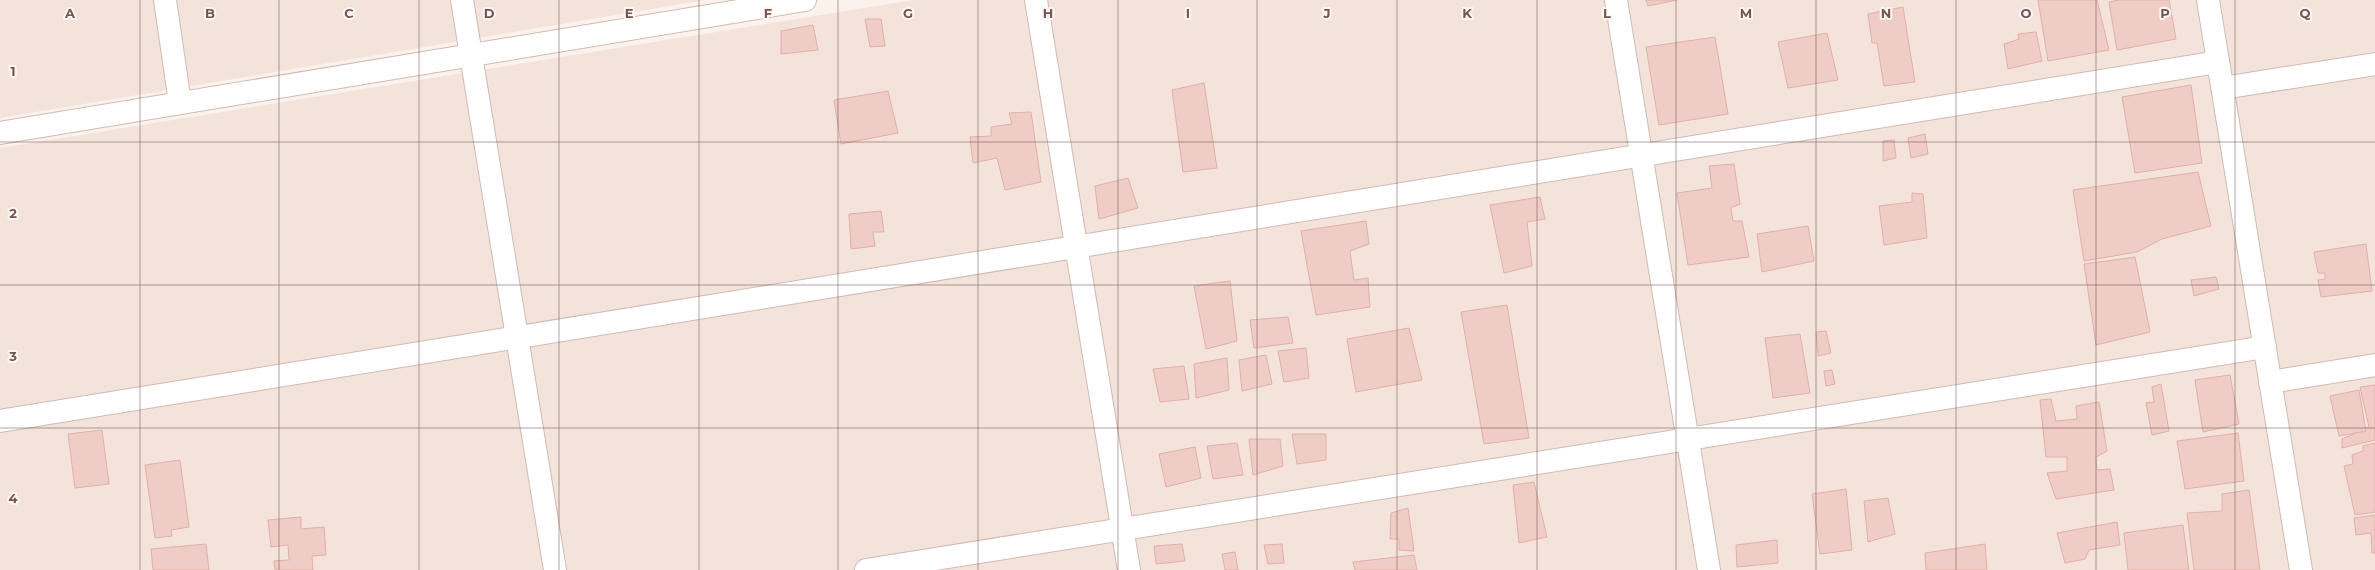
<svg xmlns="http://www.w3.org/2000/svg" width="2375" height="570" viewBox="0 0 2375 570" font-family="Montserrat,sans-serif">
  <rect width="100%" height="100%" fill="#fbf2ec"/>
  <!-- residential -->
  <g fill="#f3e3db">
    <path d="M 0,0 L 705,0 L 0,118 Z"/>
    <path d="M 914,0 L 2375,0 L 2375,570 L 0,570 L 0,148 Z"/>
  </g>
  <!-- building -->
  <g fill="#efcdc6" stroke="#e1b0a7">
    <path d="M 1646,0 L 1677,0 L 1648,6 Z"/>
    <path d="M 2038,0 L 2097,0 L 2109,50 L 2048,61 Z"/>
    <path d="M 2119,0 L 2169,0 L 2176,39 L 2117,50 L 2109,2 Z"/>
    <path d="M 1903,7 L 1915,82 L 1884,86 L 1877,43 L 1872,43 L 1868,14 Z"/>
    <path d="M 865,19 L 881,19 L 885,46 L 870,47 Z"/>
    <path d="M 813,25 L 818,50 L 781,54 L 781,31 Z"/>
    <path d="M 2036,32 L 2042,61 L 2008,69 L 2004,44 L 2019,39 L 2018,34 Z"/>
    <path d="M 1827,33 L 1838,80 L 1788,88 L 1778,42 Z"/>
    <path d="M 1715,37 L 1728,114 L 1659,125 L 1646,47 Z"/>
    <path d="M 1204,83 L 1217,168 L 1183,172 L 1172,90 Z"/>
    <path d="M 2191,85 L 2202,163 L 2135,173 L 2122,97 Z"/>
    <path d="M 888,91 L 898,133 L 841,144 L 834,100 Z"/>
    <path d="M 1031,112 L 1041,182 L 1005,190 L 997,158 L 973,163 L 970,137 L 991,136 L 991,127 L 1012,124 L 1009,113 Z"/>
    <path d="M 1925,134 L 1928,154 L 1911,158 L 1908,138 Z"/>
    <path d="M 1894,140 L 1896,158 L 1883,161 L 1883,141 Z"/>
    <path d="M 1734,164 L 1740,204 L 1731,208 L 1733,221 L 1742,221 L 1749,257 L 1688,265 L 1677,193 L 1712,188 L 1709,166 Z"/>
    <path d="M 2198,172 L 2211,226 L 2162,239 L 2137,252 L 2084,261 L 2073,190 Z"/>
    <path d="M 1128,178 L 1138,208 L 1099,219 L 1095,186 Z"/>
    <path d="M 1912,193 L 1923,194 L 1927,238 L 1884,245 L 1879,206 L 1912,202 Z"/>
    <path d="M 1540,197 L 1545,219 L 1527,222 L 1532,266 L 1504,273 L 1490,205 Z"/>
    <path d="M 881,211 L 884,232 L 873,232 L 875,246 L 851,249 L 849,214 Z"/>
    <path d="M 1366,221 L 1369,244 L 1350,251 L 1354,280 L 1368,278 L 1370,307 L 1316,315 L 1301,231 Z"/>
    <path d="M 1808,226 L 1814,261 L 1762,272 L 1757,234 Z"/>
    <path d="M 2366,244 L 2372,291 L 2321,297 L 2318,280 L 2325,279 L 2325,273 L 2318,273 L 2314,252 Z"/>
    <path d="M 2135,257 L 2150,332 L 2096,345 L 2084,264 Z"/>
    <path d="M 2216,277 L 2219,289 L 2194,296 L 2191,280 Z"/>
    <path d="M 1230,281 L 1237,341 L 1206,349 L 1194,286 Z"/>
    <path d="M 1507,305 L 1529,438 L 1484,444 L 1461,312 Z"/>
    <path d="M 1288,317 L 1293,343 L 1254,348 L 1250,320 Z"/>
    <path d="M 1409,328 L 1422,380 L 1356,392 L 1347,339 Z"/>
    <path d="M 1826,331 L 1831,353 L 1818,356 L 1816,332 Z"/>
    <path d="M 1800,334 L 1810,393 L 1773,398 L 1765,338 Z"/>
    <path d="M 1306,348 L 1309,378 L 1284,382 L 1278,351 Z"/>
    <path d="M 1266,355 L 1272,384 L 1242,391 L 1239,360 Z"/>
    <path d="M 1227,358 L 1229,390 L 1196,398 L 1194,364 Z"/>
    <path d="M 1184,366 L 1189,399 L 1160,402 L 1153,369 Z"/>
    <path d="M 1832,370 L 1835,384 L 1826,386 L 1824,371 Z"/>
    <path d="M 2230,375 L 2239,424 L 2203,432 L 2195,380 Z"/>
    <path d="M 2161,384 L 2169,431 L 2152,435 L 2146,403 L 2154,402 L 2152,387 Z"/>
    <path d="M 2375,385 L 2375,440 L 2342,448 L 2342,439 L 2369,427 L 2360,387 Z"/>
    <path d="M 2359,390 L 2366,431 L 2339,436 L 2330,396 Z"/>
    <path d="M 2051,399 L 2056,421 L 2077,419 L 2076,406 L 2099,402 L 2107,451 L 2096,457 L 2097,470 L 2110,469 L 2114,490 L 2056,499 L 2047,473 L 2067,471 L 2067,457 L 2046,457 L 2040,400 Z"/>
    <path d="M 102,430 L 109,484 L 75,488 L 68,434 Z"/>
    <path d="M 2238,433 L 2244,481 L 2185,489 L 2177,441 Z"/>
    <path d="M 1292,434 L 1326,434 L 1326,460 L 1297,464 Z"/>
    <path d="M 1249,439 L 1280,439 L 1283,466 L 1253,475 Z"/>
    <path d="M 1237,443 L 1243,475 L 1213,479 L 1207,446 Z"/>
    <path d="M 2375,443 L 2375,512 L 2355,515 L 2344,466 L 2353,464 L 2352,455 L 2363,451 L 2363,446 Z"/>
    <path d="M 1195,447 L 1201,478 L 1166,487 L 1159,454 Z"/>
    <path d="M 180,460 L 189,527 L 171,530 L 172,536 L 155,538 L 145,465 Z"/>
    <path d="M 1534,482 L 1547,537 L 1519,543 L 1513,485 Z"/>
    <path d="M 1846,489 L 1852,550 L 1820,554 L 1812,494 Z"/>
    <path d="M 2249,490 L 2260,570 L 2194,570 L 2187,513 L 2222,511 L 2222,494 Z"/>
    <path d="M 1888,498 L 1895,534 L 1868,542 L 1864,501 Z"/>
    <path d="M 1408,508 L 1414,551 L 1399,550 L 1399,539 L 1390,539 L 1391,513 Z"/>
    <path d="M 2375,515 L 2375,553 L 2372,553 L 2371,533 L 2356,535 L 2354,518 Z"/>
    <path d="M 301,517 L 301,529 L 324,527 L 326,555 L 312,556 L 313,570 L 275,570 L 274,561 L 289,560 L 288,545 L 271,547 L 268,520 Z"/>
    <path d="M 2117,522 L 2120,545 L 2089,550 L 2085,559 L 2065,563 L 2057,533 Z"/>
    <path d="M 2183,525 L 2189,570 L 2128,570 L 2124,533 Z"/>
    <path d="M 1777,540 L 1778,563 L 1737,567 L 1736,545 Z"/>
    <path d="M 206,544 L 209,570 L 153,570 L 151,549 Z"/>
    <path d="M 1182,544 L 1185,561 L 1156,564 L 1154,546 Z"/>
    <path d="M 1282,544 L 1284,563 L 1268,564 L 1264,545 Z"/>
    <path d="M 1985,544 L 1987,570 L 1926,570 L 1925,553 Z"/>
    <path d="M 1235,552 L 1238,570 L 1225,570 L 1222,554 Z"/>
    <path d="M 1414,555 L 1417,570 L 1355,570 L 1353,562 Z"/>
  </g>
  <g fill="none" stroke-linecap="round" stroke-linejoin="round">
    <defs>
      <g id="minor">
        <path d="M 165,0 L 180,103"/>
        <path d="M 462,0 L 555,570"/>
        <path d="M 1036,0 L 1129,570"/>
        <path d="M 1616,0 L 1709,570"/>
        <path d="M 2208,0 L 2301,570"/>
        <path d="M 2223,88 L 2375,64"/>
        <path d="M 0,133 L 805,0"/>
        <path d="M 2270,382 L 2375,365"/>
        <path d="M 0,421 L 2218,62"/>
        <path d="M 866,570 L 2265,347"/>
      </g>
    </defs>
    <!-- minor casing -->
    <use href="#minor" stroke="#d0bbb4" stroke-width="24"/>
    <!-- minor -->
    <use href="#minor" stroke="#fff" stroke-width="22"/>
  </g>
  <!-- grid -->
  <path fill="none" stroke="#765550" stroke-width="1" stroke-opacity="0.55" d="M 140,0 L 140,570M 279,0 L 279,570M 419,0 L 419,570M 559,0 L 559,570M 699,0 L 699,570M 838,0 L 838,570M 978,0 L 978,570M 1118,0 L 1118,570M 1257,0 L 1257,570M 1397,0 L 1397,570M 1537,0 L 1537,570M 1676,0 L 1676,570M 1816,0 L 1816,570M 1956,0 L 1956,570M 2096,0 L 2096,570M 2235,0 L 2235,570M 0,142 L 2375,142M 0,285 L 2375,285M 0,428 L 2375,428"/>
  <g font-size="13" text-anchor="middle" font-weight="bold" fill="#765550" stroke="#fef7f3" stroke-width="4" stroke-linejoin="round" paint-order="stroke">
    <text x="70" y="18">A</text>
    <text x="210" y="18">B</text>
    <text x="349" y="18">C</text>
    <text x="489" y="18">D</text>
    <text x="629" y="18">E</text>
    <text x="768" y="18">F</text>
    <text x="908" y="18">G</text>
    <text x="1048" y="18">H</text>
    <text x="1188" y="18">I</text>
    <text x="1327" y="18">J</text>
    <text x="1467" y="18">K</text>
    <text x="1607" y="18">L</text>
    <text x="1746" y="18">M</text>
    <text x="1886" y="18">N</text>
    <text x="2026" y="18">O</text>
    <text x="2165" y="18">P</text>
    <text x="2305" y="18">Q</text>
    <text x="13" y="76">1</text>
    <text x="13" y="218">2</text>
    <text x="13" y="361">3</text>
    <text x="13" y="503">4</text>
  </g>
</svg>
